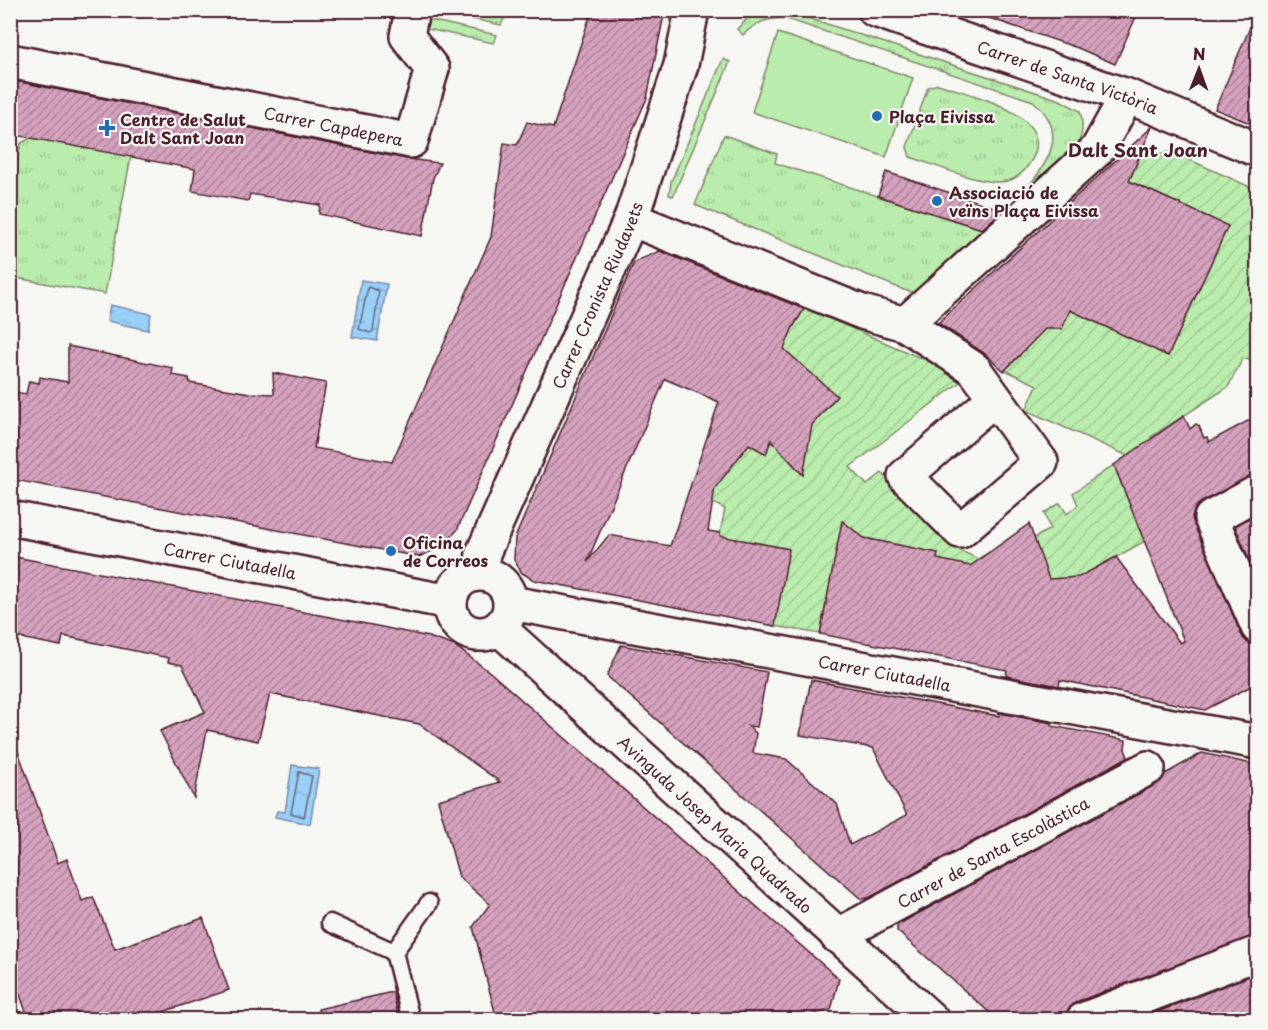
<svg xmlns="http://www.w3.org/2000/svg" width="1268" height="1030" viewBox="0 0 1268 1030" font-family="'Playpen Sans',sans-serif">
  <defs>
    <pattern id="grass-tufts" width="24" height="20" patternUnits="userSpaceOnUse" patternTransform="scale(1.5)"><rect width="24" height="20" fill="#b9ecad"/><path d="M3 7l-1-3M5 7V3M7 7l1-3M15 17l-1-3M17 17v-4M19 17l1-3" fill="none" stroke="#a1ca95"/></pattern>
    <pattern id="garden-furrows" width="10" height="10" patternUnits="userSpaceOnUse" patternTransform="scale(1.5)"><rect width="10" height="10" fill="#b9ecad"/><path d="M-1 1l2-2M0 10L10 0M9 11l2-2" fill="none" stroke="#a1ca95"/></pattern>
    <pattern id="water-ripples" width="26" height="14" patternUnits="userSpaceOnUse" patternTransform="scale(1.5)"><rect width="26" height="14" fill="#99d0f8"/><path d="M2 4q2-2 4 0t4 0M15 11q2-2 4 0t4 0" fill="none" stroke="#85b2d5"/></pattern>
    <pattern id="building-hatch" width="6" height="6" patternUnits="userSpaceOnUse" patternTransform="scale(1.5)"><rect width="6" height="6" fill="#d5a2bd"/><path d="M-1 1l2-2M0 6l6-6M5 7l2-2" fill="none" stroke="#af839a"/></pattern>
  </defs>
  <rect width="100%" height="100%" fill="#f6f6f2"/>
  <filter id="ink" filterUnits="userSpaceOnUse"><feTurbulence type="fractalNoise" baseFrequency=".0167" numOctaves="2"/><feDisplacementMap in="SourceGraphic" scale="12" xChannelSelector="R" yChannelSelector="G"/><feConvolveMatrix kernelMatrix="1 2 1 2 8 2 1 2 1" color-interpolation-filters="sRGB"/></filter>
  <g filter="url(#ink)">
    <!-- grass -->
    <g fill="url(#grass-tufts)" stroke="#82866c" stroke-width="1.5">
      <path d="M 433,11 L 475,11 L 505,17 L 501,25 Z"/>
      <path d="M 765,11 L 787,11 L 1060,100 L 1080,111 C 1092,150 1054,171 1028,196 L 1026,189 C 1051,160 1068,130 1033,101 L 784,18 C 766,19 756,22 743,35 L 737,29 L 750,16 Z"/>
      <path d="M 429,20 L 497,35 L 493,43 L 427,29 Z"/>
      <path d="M 723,59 L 730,62 L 673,196 L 669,195 L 671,182 Z"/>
      <path d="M 938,84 C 968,94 1064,115 1029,164 C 1022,175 1012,182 999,182 C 973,182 935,165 910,157 L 907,147 L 928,87 Z"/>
      <path d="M 724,135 L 777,154 L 775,163 L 987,231 L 916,293 L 904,290 L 695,205 Z"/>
      <path d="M 31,138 L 131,156 L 105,294 L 11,277 L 10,192 L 21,143 Z"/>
    </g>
    <!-- garden -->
    <g fill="url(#garden-furrows)" stroke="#82866c" stroke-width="1.5">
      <path d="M 1172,152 L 1257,190 L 1257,363 L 1243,358 L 1228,387 L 1151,437 L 1160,450 L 1141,462 L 1026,410 L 1037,385 L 1005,370 L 1020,356 L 1009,343 L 1073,302 L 1070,310 L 1079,314 L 1128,225 L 1086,318 L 1151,347 L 1200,259 L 1157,351 L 1168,356 L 1228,226 L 1129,181 L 1141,155 Z"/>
      <path d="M 805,308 L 958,374 L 960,382 L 850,467 L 867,485 L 882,473 L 961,551 L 978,559 L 989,552 L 994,568 L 1034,538 L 1050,529 L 1044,513 L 1060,503 L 1067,514 L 1078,505 L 1073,493 L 1114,465 L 1142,536 L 1147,540 L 1102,565 L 1061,595 L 937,559 L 938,553 L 864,538 L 843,521 L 820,634 L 775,626 L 787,548 L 743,540 L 719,539 L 725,509 L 705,499 L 749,444 L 766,454 L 771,440 L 802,474 L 784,349 L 791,329 Z"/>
    </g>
    <!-- pitch -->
    <path fill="#b9ecad" stroke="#82866c" stroke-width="1.5" d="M 778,33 L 913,78 L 886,157 L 752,112 Z"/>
    <!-- water -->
    <g fill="url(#water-ripples)" stroke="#7989a6" stroke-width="1.5">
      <path d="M 361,280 L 387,284 L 377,341 L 352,337 Z"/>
      <path d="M 110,305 L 151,314 L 148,330 L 107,321 Z"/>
      <path d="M 292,765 L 319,769 L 310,824 L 275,817 L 277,811 L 285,812 Z"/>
    </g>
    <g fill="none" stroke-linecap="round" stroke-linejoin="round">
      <!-- shore -->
      <g stroke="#6a667d" stroke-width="1.5">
        <path d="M 368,287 L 379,291 L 373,331 L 370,333 L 359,329 Z"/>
        <path d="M 299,772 L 312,776 L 304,817 L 291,813 Z"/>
      </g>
    </g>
    <!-- building -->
    <g fill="url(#building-hatch)" stroke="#4a1f2b" stroke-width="1.5" fill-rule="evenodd">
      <path d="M 592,10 L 665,10 L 647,98 L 457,530 L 443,546 L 419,557 L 10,479 L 10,398 L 14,398 L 15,392 L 26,394 L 29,381 L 39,383 L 40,377 L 68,382 L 68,346 L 173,368 L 172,375 L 189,378 L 190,383 L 250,393 L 274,394 L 273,373 L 326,383 L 314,448 L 392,462 L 491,237 L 504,143 L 517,145 L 527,122 L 553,128 Z"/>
      <path d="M 981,10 L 1139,10 L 1115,64 L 1078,48 L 980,15 Z"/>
      <path d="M 1257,11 L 1257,126 L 1215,109 Z"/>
      <path d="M 10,80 L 407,159 L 440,163 L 433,178 L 422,236 L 319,214 L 320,205 L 250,194 L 248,201 L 192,191 L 195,169 L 10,134 Z"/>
      <path d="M 1152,127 L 1129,181 L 1228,226 L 1168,356 L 1070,310 L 1062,329 L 1045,329 L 1004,371 L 984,353 L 938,323 Z"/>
      <path d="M 886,172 L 1003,210 L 982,229 L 878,196 Z"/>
      <path d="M 660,251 L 804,309 L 792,329 L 784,349 L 837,396 L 812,425 L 803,475 L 771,440 L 766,454 L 749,444 L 715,488 L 708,531 L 720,533 L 720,536 L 789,549 L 775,626 L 534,580 L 522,573 L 514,560 L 515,538 L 634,262 ZM 665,379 L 719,402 L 670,546 L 609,535 L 587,562 Z"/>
      <path d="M 1184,416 L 1190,429 L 1196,424 L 1199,426 L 1204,438 L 1207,437 L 1209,442 L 1257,416 L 1257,473 L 1202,502 L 1195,508 L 1192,517 L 1241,634 L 1247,642 L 1257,645 L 1257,683 L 1205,710 L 1060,680 L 1059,686 L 1006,676 L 1007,670 L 820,634 L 842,521 L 864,538 L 938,553 L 937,559 L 970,566 L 1029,524 L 1049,579 L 1079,577 L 1116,557 L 1180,643 L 1184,641 L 1114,465 Z"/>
      <path d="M 1257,514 L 1257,578 L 1235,526 Z"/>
      <path d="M 10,556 L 377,626 L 429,637 L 455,646 L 491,673 L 839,979 L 831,1010 L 789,1020 L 497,1020 L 473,927 L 490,904 L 459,877 L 438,800 L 500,782 L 419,724 L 270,694 L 258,741 L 207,730 L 194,798 L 160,731 L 205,712 L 182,665 L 168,662 L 169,658 L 63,636 L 61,646 L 10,636 Z"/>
      <path d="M 621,645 L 767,672 L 757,727 L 748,726 L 756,733 L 753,753 L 786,759 L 837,804 L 850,845 L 907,815 L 873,748 L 800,735 L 811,680 L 999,716 L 999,713 L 1052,723 L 1052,726 L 1126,740 L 1125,749 L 1128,757 L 869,898 L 861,899 L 607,676 Z"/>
      <path d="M 10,740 L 14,740 L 58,863 L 67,859 L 82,901 L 93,897 L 115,949 L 203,918 L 229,990 L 138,1020 L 29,1020 L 10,967 Z"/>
      <path d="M 1202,753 L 1257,765 L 1257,935 L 1076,1002 L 1068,1009 L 1065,1020 L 998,1020 L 897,931 L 897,925 L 1157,784 L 1165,774 Z"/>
      <path d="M 1257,973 L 1257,1020 L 1137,1020 Z"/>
      <path d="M 393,992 L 399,1020 L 320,1020 L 318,1009 Z"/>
    </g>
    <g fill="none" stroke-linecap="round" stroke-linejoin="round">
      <defs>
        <g id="service">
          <path d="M 330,923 L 394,952"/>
          <path d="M 411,1020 L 394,952 L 429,903"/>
        </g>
        <g id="minor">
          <path id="s1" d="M 875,10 L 1127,96 L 1258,150"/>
          <path id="s2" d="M 10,61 L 411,141 L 432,69 L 407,36 L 412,10"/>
          <path d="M 631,219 L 862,312 L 905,324 L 1097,150 L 1127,96"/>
          <path d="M 905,324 L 974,369 L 1041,462 L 960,531 L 905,476 L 995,398"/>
          <path d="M 1258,492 L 1211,518 L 1258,627"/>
          <path id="s3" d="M 481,573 L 483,553 L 631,219 L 681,65 L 692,10"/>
          <path id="s4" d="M 837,936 L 1148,768"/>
          <path d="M 1083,1020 L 1258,953"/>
        </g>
        <g id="tertiary">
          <path id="s5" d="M 10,518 L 450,602"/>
          <circle cx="480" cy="604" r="30"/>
          <path id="s6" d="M 511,603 L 1258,742"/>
          <path id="s7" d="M 499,628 L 932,1020"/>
        </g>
      </defs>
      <!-- service casing -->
      <use href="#service" stroke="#4a1f2b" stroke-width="21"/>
      <!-- minor casing -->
      <use href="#minor" stroke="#4a1f2b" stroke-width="38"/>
      <!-- tertiary casing -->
      <use href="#tertiary" stroke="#4a1f2b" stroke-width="38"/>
      <!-- service -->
      <use href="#service" stroke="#f6f6f2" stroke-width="16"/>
      <!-- minor -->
      <use href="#minor" stroke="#f6f6f2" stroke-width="33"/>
      <!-- tertiary -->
      <use href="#tertiary" stroke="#f6f6f2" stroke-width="33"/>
    </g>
  </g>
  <!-- markers -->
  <g fill="#1f6fb2" stroke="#f6f6f2" stroke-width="2">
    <circle cx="877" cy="116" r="6"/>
    <path d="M104 119h6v6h6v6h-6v6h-6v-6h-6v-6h6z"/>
    <circle cx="937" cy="201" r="6"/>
    <circle cx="391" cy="551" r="6"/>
  </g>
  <g text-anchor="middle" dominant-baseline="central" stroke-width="4.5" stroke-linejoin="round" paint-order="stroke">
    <!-- street labels -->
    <g font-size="16" fill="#4a1f2b" stroke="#f6f6f2">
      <text stroke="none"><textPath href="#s1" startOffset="204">Carrer de Santa Victòria</textPath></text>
      <text stroke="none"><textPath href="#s2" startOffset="330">Carrer Capdepera</textPath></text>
      <text stroke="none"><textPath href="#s3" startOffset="302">Carrer Cronista Riudavets</textPath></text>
      <text stroke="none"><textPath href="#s5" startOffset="224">Carrer Ciutadella</textPath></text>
      <text stroke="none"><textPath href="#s6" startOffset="380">Carrer Ciutadella</textPath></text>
      <text stroke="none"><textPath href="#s7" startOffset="292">Avinguda Josep Maria Quadrado</textPath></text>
      <text stroke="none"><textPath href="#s4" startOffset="177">Carrer de Santa Escolàstica</textPath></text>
    </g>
    <!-- poi labels -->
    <g font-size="16" font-weight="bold" fill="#4a1f2b" stroke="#f6f6f2" text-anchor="start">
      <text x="889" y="116">Plaça Eivissa</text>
      <text x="120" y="119">Centre de Salut<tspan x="120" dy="18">Dalt Sant Joan</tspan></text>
      <text x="949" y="192">Associació de<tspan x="949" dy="18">veïns Plaça Eivissa</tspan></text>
      <text x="403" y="542">Oficina<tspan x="403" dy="18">de Correos</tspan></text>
    </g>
    <!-- neighbourhood labels -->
    <g font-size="18" font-weight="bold" fill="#4a1f2b" stroke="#f6f6f2">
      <text x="1138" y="149">Dalt Sant Joan</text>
    </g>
  </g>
  <!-- margin -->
  <rect width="1268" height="1030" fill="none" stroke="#f6f6f2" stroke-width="36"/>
  <rect x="18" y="18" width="1232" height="994" fill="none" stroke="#4a1f2b" stroke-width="2" filter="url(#ink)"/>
  <!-- north arrow -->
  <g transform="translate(1199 69) rotate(1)" stroke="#f6f6f2" stroke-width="4.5" paint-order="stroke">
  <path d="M0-4.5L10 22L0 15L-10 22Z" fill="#4a1f2b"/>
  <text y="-9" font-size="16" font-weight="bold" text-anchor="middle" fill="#4a1f2b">N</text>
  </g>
</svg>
